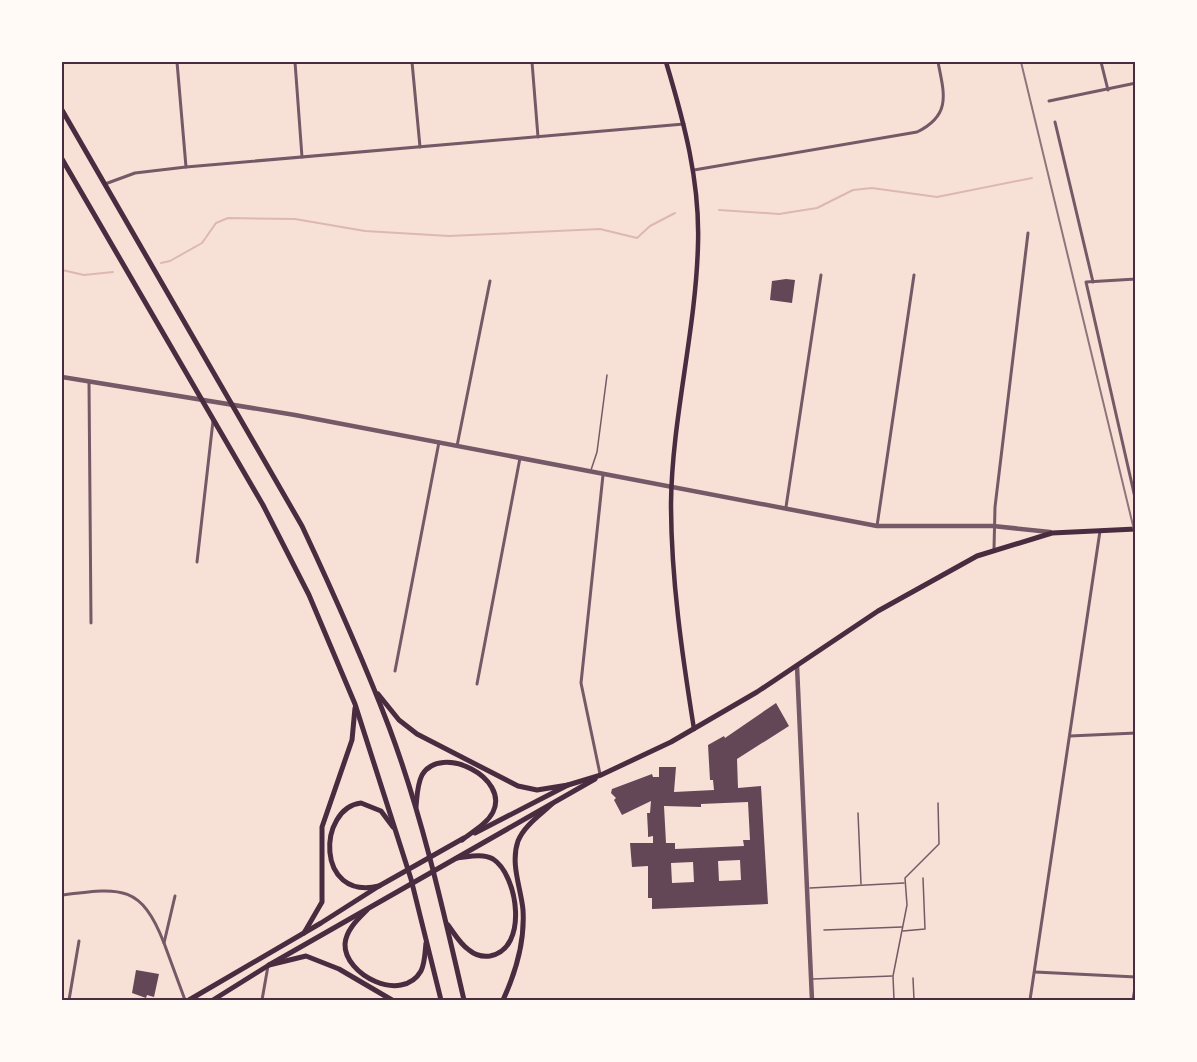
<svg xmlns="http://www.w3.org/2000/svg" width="1197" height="1062" viewBox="0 0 1197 1062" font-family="'Golos Text',sans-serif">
  <rect width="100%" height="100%" fill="#f7e1d7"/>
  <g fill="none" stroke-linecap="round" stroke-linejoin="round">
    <!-- stream -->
    <g stroke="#dcb8b0" stroke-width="2">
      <path d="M 719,210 L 779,214 L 817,208 L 853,190 L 872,188 L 937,197 L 1032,178"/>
      <path d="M 161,263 L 170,261 L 202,243 L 216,223 L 228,218 L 295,219 L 365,231 L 449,236 L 600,229 L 637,238 L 650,226 L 675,213"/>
      <path d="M 62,270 L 84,275 L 113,272"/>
    </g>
  </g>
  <!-- building -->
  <g fill="#644757" fill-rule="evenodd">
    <path d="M 786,279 L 795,280 L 792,303 L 770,300 L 772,281 Z"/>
    <path d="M 776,703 L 789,726 L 737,759 L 738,788 L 761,786 L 768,904 L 652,909 L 652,898 L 648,898 L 648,866 L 632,867 L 630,843 L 653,843 L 653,836 L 648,837 L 648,832 L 647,813 L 650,813 L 651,801 L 622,815 L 614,800 L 616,798 L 611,793 L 612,789 L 652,774 L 653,777 L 659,777 L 659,767 L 676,767 L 674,792 L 714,790 L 713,780 L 710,780 L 708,745 L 724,736 L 725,738 ZM 748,802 L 750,840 L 743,840 L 744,846 L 675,849 L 675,843 L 666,843 L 664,806 L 701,807 L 701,804 ZM 740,860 L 741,880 L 719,881 L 718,861 ZM 693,862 L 694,882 L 672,883 L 671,863 Z"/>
    <path d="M 136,970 L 159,974 L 154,997 L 147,995 L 146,998 L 132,993 Z"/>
  </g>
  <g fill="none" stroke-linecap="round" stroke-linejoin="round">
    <!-- service -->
    <g stroke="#755966" stroke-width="1.5">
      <path d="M 591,470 L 597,452 L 607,375"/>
      <path d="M 858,813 L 861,884"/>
      <path d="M 810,888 L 904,883"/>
      <path d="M 824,930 L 902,927"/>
      <path d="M 903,931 L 925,929 L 923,878"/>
      <path d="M 913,978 L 914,1000"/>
      <path d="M 813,979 L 892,976"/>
      <path d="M 894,1000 L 893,976 L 907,905 L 905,878 L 939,844 L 938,803"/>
    </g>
    <!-- minor -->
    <g stroke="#755966" stroke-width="3">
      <path d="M 177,62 L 186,167"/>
      <path d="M 295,62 L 302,157"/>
      <path d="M 412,62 L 420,147"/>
      <path d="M 532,62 L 538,137"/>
      <path d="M 1101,62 L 1108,90"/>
      <path d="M 1049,101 L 1136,83"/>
      <path d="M 1055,122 L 1093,282"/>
      <path d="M 694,170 L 917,132 C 952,115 944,93 938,62"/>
      <path d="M 105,184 L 135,173 L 186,167 L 684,124"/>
      <path d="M 1136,279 L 1086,282 L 1136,502"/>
      <path d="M 89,382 L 91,623"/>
      <path d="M 457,446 L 490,281"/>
      <path d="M 786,507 L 821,275"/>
      <path d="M 877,526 L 914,275"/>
      <path d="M 994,549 L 995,507 L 1028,233"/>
      <path d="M 197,562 L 213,421"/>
      <path d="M 395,671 L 439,442"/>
      <path d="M 477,684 L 520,458"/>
      <path d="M 1070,736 L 1136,733"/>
      <path d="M 600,774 L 581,683 L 603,475"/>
      <path d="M 62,895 C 119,888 141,883 164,943"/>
      <path d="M 175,896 L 164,943 L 185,1000"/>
      <path d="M 1035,972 L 1136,977"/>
      <path d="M 69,1000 L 79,941"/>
      <path d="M 262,1000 L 268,966"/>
      <path d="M 1030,1000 L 1100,531"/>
      <path d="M 1133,1000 L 1136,982"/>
    </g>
    <!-- tertiary -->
    <g stroke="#755966" stroke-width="4.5">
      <path d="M 62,377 L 295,415 L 877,526 L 993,526 L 1050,532"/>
      <path d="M 797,666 L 812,1000"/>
    </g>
    <!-- secondary -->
    <path stroke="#4a2c40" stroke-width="4.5" d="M 666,62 C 684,122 700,181 698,244 C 696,330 672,418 671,503 C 671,578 682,654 694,729"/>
    <!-- primary -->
    <g stroke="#4a2c40" stroke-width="5">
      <path d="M 475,833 L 568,785 L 601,775 L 671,742 L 757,692 L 878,611 L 977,556 L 1052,533 L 1136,529"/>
      <path d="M 189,1000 L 321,923 L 379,886 L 464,838"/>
      <path d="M 213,1000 L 269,965 L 595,779"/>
    </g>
    <!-- trunk -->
    <g stroke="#4a2c40" stroke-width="5">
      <path d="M 62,110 L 302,526 C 333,592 363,659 389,727 C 422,815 443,909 464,1000"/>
      <path d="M 62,159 L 263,505 L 309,595 L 355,704 L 411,879 L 441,1000"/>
      <path d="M 378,694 L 399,720 L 417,734 L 518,786 L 537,790 L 568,785"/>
      <path d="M 416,807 C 417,797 417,785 422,775 C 441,743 510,778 493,812 C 487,824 472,832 462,840"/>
      <path d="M 379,886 C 315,901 318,808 361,803 L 381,811 L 393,827"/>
      <path d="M 367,910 C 358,919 346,930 345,944 C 344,975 402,1004 421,971 C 425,963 425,952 426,943"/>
      <path d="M 448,925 C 454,933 460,944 469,950 C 475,955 483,957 490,956 C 529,949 518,875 493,859 C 482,853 468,857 457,858"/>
      <path d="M 304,933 L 322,902 L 322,827 L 352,740 L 355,708"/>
      <path d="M 269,965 L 306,956 L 339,969 L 392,1000"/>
      <path d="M 503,1000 C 516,972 525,942 523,910 C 521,888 510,864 518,841 C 524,826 540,815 552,804"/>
    </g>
    <!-- rail -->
    <path stroke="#8f747c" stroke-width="2" d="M 1021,62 L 1136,538"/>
  </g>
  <!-- border -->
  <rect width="1197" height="1062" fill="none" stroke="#fffaf5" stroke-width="126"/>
  <rect x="63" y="63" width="1071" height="936" fill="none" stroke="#4a2c40" stroke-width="2"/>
</svg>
